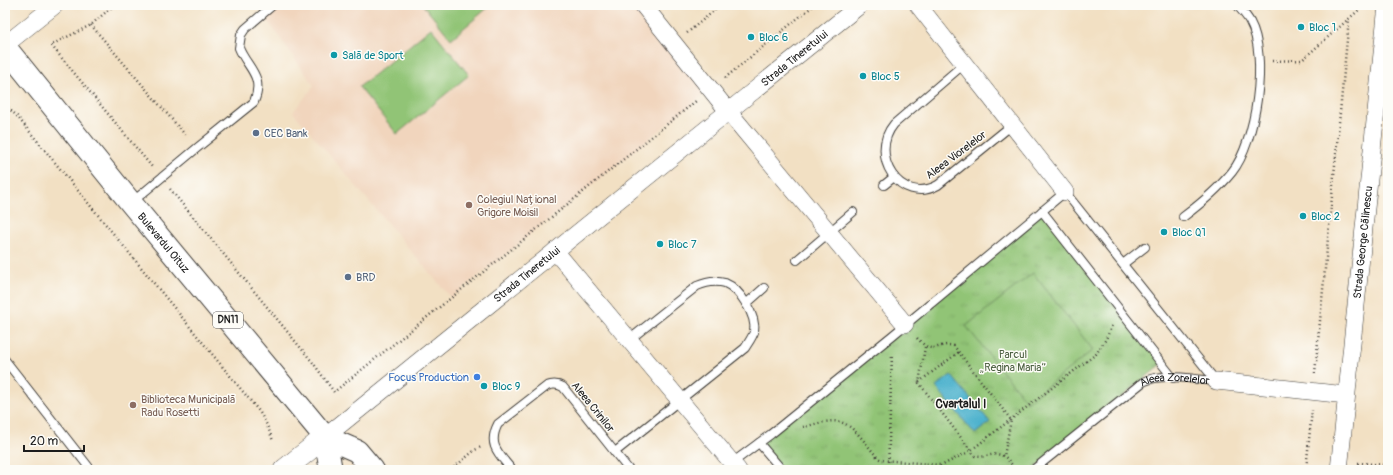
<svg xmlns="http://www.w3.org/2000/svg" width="1393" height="475" viewBox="0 0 1393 475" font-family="Pangolin,sans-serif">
  <defs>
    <pattern id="grass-tufts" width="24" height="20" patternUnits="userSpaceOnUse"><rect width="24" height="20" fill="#91c476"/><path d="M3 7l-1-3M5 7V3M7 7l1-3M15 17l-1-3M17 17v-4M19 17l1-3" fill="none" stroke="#7ca866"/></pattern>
  </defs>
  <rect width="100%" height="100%" fill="#fdfcf7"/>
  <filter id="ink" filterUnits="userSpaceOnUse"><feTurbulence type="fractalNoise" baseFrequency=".025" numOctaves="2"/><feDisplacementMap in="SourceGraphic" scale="8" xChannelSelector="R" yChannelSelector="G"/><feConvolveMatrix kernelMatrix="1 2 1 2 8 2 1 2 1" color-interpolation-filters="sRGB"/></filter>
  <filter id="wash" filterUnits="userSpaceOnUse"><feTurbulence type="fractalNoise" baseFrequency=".012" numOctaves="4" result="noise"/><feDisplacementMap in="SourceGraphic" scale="16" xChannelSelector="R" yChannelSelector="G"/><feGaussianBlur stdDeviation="0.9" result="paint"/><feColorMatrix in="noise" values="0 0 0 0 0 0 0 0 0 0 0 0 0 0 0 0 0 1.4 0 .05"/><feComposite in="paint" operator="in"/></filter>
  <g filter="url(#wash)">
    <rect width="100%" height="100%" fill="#f2e0c3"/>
    <!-- built -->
    <path fill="#f1d5bd" d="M 274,5 L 638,5 L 711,89 L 451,298 L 293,112 L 314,86 L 263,14 Z"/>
    <!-- grass -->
    <path fill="url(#grass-tufts)" stroke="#567049" d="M 1042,211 L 1162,364 L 1033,470 L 782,470 L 759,443 Z"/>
    <!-- pitch -->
    <g fill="#91c476" stroke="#567049">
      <path d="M 423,5 L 491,5 L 451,39 Z"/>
      <path d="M 431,28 L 469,75 L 397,134 L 359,87 Z"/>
      <path d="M 1033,273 L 1093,350 L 1027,402 L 966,326 Z"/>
    </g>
    <!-- water -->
    <path fill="#4eb2cd" stroke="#356774" d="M 951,375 L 990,422 L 975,434 L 936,387 Z"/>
  </g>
  <g filter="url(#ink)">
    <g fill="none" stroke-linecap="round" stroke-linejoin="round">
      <defs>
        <g id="service">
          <path d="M 964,64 L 894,124 C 868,155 900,206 938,185 L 1012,125"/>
          <path d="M 884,185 L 894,177"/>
          <path d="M 131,203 L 197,148 L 254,102 C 265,76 247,68 239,48 L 241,35 L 245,29 L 273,5"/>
          <path d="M 1042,211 L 1173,378"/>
          <path d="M 1183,217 C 1199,205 1219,188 1232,172 C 1256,142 1269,56 1250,22 C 1247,16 1241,10 1237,5"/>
          <path d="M 797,260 L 853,212"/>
          <path d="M 1123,264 L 1145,247"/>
          <path d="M 746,304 L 764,288"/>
          <path d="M 5,360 L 91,470"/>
          <path d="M 759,443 L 782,470"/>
          <path d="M 615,452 L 745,348 C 748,343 752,338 754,332 C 757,316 740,289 725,283 C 715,280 706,282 697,286 L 629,340"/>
          <path d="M 732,463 L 771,434 L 893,335 L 1065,192 L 1216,381"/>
          <path d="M 512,470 C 499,454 487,445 498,424 L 547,386 C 552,384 558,384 563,387 L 629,470"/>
          <path id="s1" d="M 1033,470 L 1143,382 C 1161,372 1196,380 1216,381"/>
        </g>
        <g id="minor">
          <path d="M 643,5 L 728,111 L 905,324"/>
          <path d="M 918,5 L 1065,192"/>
          <path d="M 5,45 L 55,5"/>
          <path d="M 555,251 L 738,470"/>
          <path d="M 1216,381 L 1346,395"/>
          <path id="s2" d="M 325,437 L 860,5"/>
          <path id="s3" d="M 1339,470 L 1387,5"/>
        </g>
        <path id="tertiary" d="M 284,470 L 325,437"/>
        <g id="primary">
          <path id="s4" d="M 5,47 L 131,203 L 325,437 L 357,451 L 373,470"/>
          <path d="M 325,437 L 331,470"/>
        </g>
      </defs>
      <!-- service casing -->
      <use href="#service" stroke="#3c3935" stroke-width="10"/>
      <!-- minor casing -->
      <use href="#minor" stroke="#3c3935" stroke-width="18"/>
      <!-- tertiary casing -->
      <use href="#tertiary" stroke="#3c3935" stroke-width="22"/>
      <!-- primary casing -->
      <use href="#primary" stroke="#3c3935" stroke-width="24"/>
      <!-- path -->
      <g stroke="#3c3935" stroke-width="2.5" stroke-dasharray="1 3" stroke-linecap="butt">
        <path d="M 114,5 L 91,25 L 51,45 L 152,167"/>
        <path d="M 91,25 L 187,137"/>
        <path d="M 687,33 L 721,5"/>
        <path d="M 1272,61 L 1302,60 L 1360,9 L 1361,5"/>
        <path d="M 725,78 L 814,5"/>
        <path d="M 5,105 L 16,115 L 258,410 C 265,420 269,429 273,441"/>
        <path d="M 170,189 L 314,364 L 334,392 L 696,101"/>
        <path d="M 917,338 C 935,358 936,341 954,346 L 1011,420 L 1004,456"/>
        <path d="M 925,347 L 919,383 L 975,456 C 984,459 995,451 1003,456 C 1008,458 1012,466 1016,470"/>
        <path d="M 1315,373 L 1349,19"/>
        <path d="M 919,382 L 959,352"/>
        <path d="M 803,427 C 813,425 829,419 840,422 C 854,425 868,447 878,458 L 882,460 L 941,465"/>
        <path d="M 1358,463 L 1388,465"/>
        <path d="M 451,470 L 475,450 L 481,447"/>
        <path d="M 888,470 L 892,355"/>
        <path d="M 933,470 L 970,451 L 1096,354 L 1106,339 L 1113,323"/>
        <path d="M 1306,470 L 1312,410"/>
      </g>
      <!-- service -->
      <use href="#service" stroke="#fff" stroke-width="8"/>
      <!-- minor -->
      <use href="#minor" stroke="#fff" stroke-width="17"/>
      <!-- tertiary -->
      <use href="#tertiary" stroke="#fff" stroke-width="21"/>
      <!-- primary -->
      <use href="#primary" stroke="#fff" stroke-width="22"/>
    </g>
  </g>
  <!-- markers -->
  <g fill="#0f9aa8" stroke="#fdfcf7" stroke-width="1.5">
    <circle cx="1301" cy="27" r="4"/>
    <circle cx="751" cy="37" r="4"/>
    <circle cx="334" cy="55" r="4"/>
    <circle cx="863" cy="76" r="4"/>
    <circle cx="1303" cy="216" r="4"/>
    <circle cx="1164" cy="232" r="4"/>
    <circle cx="660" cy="244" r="4"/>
    <circle cx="484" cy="386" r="4"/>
  </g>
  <g fill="#5c6f8a" stroke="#fdfcf7" stroke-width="1.5">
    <circle cx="256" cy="133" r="4"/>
    <circle cx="348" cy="277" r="4"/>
  </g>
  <g fill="#8d6e63" stroke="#fdfcf7" stroke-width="1.5">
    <circle cx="469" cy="205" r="4"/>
    <circle cx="133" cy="405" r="4"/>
  </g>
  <circle fill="#3f7fe0" stroke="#fdfcf7" stroke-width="1.5" cx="477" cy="377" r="4"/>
  <g text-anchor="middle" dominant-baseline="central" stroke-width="3" stroke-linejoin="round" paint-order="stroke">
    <!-- shield labels -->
    <rect fill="#fdfcf7" stroke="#605f5e" stroke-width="1" x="213" y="312" width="30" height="16" rx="3"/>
    <g font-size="10" font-weight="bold" fill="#1c1c1c">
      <text x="228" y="320">DN11</text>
    </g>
    <!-- culture labels -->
    <g font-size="11" fill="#0d838f" stroke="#fdfcf7" text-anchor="start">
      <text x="1309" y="27">Bloc 1</text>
      <text x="759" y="37">Bloc 6</text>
      <text x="342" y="55">Sală de Sport</text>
      <text x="871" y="76">Bloc 5</text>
      <text x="1311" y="216">Bloc 2</text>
      <text x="1172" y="232">Bloc Q1</text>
      <text x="668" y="244">Bloc 7</text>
      <text x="492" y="386">Bloc 9</text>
    </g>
    <!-- street labels -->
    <g font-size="11" fill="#1c1c1c" stroke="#fdfcf7">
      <text stroke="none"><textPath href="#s2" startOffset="603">Strada Tineretului</textPath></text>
      <text transform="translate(956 155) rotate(-37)">Aleea Viorelelor</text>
      <text stroke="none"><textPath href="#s4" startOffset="252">Bulevardul Oituz</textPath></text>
      <text stroke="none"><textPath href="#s3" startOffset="229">Strada George Călinescu</textPath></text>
      <text stroke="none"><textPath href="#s2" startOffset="259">Strada Tineretului</textPath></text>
      <text stroke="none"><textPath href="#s1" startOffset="173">Aleea Zorelelor</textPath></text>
      <text transform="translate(593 407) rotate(51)">Aleea Crinilor</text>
    </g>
    <!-- service labels -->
    <g font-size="11" fill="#4e5e75" stroke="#fdfcf7" text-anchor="start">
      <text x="264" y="133">CEC Bank</text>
      <text x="356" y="277">BRD</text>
    </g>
    <!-- education labels -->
    <g font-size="11" fill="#785e54" stroke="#fdfcf7" text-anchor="start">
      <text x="477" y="199">Colegiul Național<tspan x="477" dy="13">Grigore Moisil</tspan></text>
      <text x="141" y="399">Biblioteca Municipală<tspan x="141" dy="13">Radu Rosetti</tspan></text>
    </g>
    <!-- park labels -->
    <g font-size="11" fill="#4b5f40" stroke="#fdfcf7">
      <text x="1013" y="354">Parcul<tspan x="1013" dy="13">„Regina Maria”</tspan></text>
    </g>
    <!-- shop labels -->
    <g font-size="11" fill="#366cbe" stroke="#fdfcf7" text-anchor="end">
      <text x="469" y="377">Focus Production</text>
    </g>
    <!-- neighbourhood labels -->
    <g font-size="12" font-weight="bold" fill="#1c1c1c" stroke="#fdfcf7">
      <text x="961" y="404">Cvartalul I</text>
    </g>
  </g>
  <!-- margin -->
  <rect width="1393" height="475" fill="none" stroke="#fdfcf7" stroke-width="20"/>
  <!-- scale -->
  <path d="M24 445v6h60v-6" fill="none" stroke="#1c1c1c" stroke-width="2"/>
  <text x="30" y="445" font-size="12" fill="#1c1c1c" stroke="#fdfcf7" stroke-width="3" paint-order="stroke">20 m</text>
</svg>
